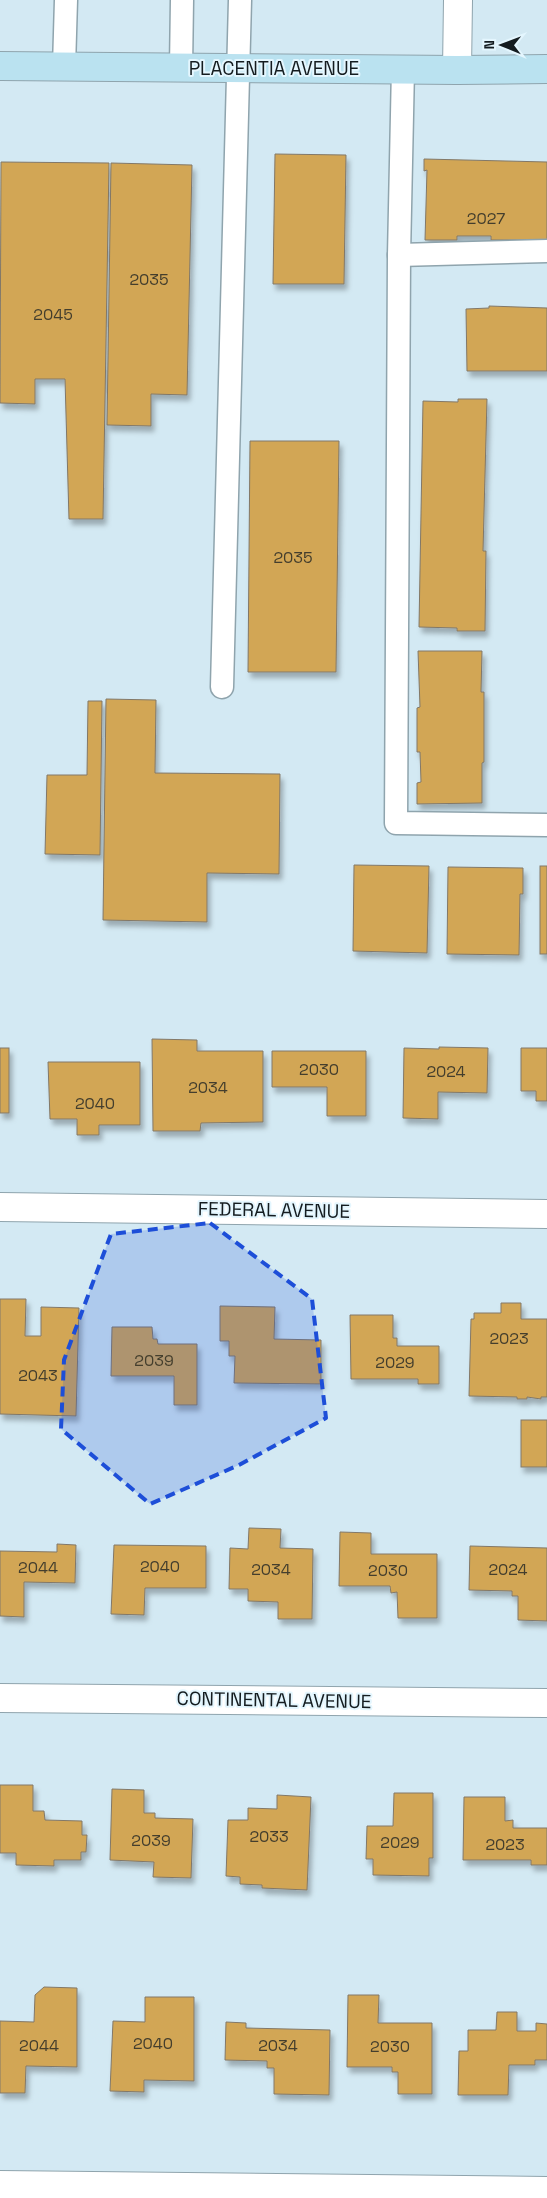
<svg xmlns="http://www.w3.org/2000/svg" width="547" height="2198" viewBox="0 0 547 2198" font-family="'Space Grotesk',sans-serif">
  <defs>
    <filter id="shadow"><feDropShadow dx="3" dy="5.5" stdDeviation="2.5" flood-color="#0004"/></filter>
  </defs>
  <rect width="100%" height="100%" fill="#d3e9f3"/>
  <!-- building -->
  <g fill="#d2a655" stroke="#827868" filter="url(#shadow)">
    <path d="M 275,154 L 346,155 L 344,284 L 273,284 Z"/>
    <path d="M 424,159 L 547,162 L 547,240 L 491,240 L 491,236 L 457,236 L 457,240 L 425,240 L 427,170 L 424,171 Z"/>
    <path d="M 1,162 L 109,163 L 103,519 L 69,519 L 65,379 L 35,379 L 35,404 L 0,403 Z"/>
    <path d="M 111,163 L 192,165 L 187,395 L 151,394 L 151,426 L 107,425 Z"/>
    <path d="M 489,306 L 547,308 L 547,371 L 467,371 L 466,309 L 489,308 Z"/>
    <path d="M 458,399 L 487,399 L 483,551 L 486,551 L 485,631 L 457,631 L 457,628 L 419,627 L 423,401 L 458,402 Z"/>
    <path d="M 250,441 L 339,441 L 336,672 L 248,672 Z"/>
    <path d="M 418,651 L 482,651 L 481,692 L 484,692 L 484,762 L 482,763 L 482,803 L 417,804 L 417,783 L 421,782 L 420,752 L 417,752 L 417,708 L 420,707 Z"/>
    <path d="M 106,699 L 156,700 L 155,773 L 280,774 L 279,874 L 207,873 L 207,922 L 103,920 Z"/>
    <path d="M 88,701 L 102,701 L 100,855 L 45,854 L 47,775 L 87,775 Z"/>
    <path d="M 354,865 L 429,866 L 427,953 L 353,951 Z"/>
    <rect x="540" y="866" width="7" height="88"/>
    <path d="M 448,867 L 523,868 L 523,894 L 520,894 L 519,955 L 447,954 Z"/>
    <path d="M 152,1039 L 197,1040 L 197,1051 L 263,1051 L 263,1122 L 201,1123 L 200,1131 L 153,1131 Z"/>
    <path d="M 439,1047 L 488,1048 L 487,1093 L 438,1092 L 438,1119 L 403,1118 L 404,1048 L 439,1049 Z"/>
    <rect x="0" y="1048" width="9" height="65"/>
    <path d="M 521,1048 L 547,1048 L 547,1101 L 536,1101 L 536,1091 L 521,1091 Z"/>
    <path d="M 272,1051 L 366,1051 L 366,1116 L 327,1116 L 327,1087 L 272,1087 Z"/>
    <path d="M 48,1062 L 140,1062 L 140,1125 L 99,1125 L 99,1135 L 77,1135 L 77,1119 L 50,1119 Z"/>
    <path d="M 0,1299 L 26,1299 L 25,1336 L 41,1336 L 41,1307 L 79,1308 L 76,1416 L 0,1414 Z"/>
    <path d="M 501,1303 L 521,1303 L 521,1319 L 547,1319 L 547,1397 L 541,1397 L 541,1399 L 527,1397 L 527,1399 L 517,1399 L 517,1397 L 469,1396 L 471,1319 L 474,1319 L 474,1313 L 501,1313 Z"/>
    <path d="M 220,1306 L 275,1307 L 274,1339 L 321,1340 L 321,1384 L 234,1383 L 235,1356 L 229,1356 L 229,1341 L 220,1341 Z"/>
    <path d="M 350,1315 L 393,1315 L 393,1338 L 397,1338 L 397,1346 L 439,1346 L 439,1384 L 418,1384 L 418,1379 L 351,1379 Z"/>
    <path d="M 112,1327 L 152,1327 L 153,1339 L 157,1339 L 158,1344 L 197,1344 L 197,1405 L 174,1405 L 174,1376 L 111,1376 Z"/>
    <rect x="521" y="1420" width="26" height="47"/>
    <path d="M 249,1528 L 281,1529 L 280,1548 L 313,1549 L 312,1619 L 278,1619 L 278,1602 L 248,1601 L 248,1589 L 229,1589 L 230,1548 L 248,1549 Z"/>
    <path d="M 340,1532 L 371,1533 L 371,1554 L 437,1554 L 437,1618 L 398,1618 L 397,1592 L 391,1593 L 390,1586 L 339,1586 Z"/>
    <path d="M 57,1544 L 76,1545 L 75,1583 L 24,1582 L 24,1617 L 0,1616 L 0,1551 L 57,1552 Z"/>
    <path d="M 114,1545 L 206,1546 L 206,1588 L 145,1588 L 144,1615 L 111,1614 Z"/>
    <path d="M 470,1546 L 547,1548 L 547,1621 L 518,1620 L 518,1596 L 512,1596 L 512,1591 L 469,1590 Z"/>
    <path d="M 0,1785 L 33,1785 L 33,1811 L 44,1811 L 45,1820 L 82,1821 L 82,1835 L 87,1835 L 86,1852 L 81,1852 L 81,1860 L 54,1860 L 54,1866 L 16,1865 L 16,1853 L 0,1853 Z"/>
    <path d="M 112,1789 L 144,1790 L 144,1813 L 155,1813 L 155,1818 L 193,1819 L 191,1878 L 153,1877 L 154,1862 L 110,1860 Z"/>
    <path d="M 394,1793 L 433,1793 L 433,1858 L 429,1858 L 429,1876 L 373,1875 L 373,1859 L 366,1859 L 367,1826 L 393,1826 Z"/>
    <path d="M 277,1795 L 311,1797 L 307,1890 L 262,1888 L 262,1885 L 240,1884 L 240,1877 L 226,1876 L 228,1820 L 248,1820 L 248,1808 L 277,1809 Z"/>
    <path d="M 464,1797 L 505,1797 L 505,1821 L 513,1820 L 513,1828 L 547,1828 L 547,1865 L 531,1865 L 531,1860 L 463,1860 Z"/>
    <path d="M 44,1987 L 77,1988 L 77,2067 L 26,2066 L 25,2093 L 0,2093 L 0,2021 L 34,2022 L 35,1995 Z"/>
    <path d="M 348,1995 L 379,1995 L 378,2023 L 432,2023 L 432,2094 L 398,2094 L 398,2072 L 392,2072 L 392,2067 L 347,2067 Z"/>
    <path d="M 145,1997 L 194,1997 L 194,2081 L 144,2080 L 144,2092 L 110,2091 L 113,2021 L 145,2022 Z"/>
    <path d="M 497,2012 L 517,2012 L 517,2031 L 536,2031 L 536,2023 L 547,2024 L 547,2060 L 535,2060 L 535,2065 L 509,2065 L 508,2095 L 458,2095 L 459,2051 L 468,2051 L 468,2030 L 496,2030 Z"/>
    <path d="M 226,2022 L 246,2023 L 246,2028 L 330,2030 L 329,2095 L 274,2094 L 274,2068 L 267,2068 L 267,2061 L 225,2060 Z"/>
  </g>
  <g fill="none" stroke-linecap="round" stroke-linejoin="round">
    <defs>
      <g id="service">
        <path d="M 64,67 L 66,0"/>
        <path d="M 181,68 L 182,0"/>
        <path d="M 403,68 L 399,255 L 396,823 L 547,825"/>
        <path d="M 399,255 L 547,251"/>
        <path d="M 222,687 L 240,0"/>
      </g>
      <g id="minor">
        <path d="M 457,70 L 458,0"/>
        <path d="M 0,1207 L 547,1214"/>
        <path d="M 0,1698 L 547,1703"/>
        <path d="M 0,2185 L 547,2191"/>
      </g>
      <path id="secondary" d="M 0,66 L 457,70 L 547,69"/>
    </defs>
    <!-- service casing -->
    <use href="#service" stroke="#8fa4ad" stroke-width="25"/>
    <!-- minor casing -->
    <use href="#minor" stroke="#8fa4ad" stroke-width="30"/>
    <!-- secondary casing -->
    <use href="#secondary" stroke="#8fa4ad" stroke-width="30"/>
    <!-- service -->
    <use href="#service" stroke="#fff" stroke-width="22"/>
    <!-- minor -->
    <use href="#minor" stroke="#fff" stroke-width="28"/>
    <!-- secondary -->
    <use href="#secondary" stroke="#bae2f0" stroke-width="28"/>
  </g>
  <!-- marked area -->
  <path fill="#1d4ed8" fill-opacity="0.2" stroke="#1d4ed8" stroke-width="4" stroke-dasharray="10 6" stroke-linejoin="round" d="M 210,1223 L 312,1299 L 326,1418 L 239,1465 L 150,1504 L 61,1429 L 64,1360 L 111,1234 Z"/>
  <g text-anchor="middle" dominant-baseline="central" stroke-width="4" stroke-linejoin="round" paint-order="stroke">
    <!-- number labels -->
    <g font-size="16" fill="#443e2d">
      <text x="486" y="218">2027</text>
      <text x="149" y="279">2035</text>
      <text x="53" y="314">2045</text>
      <text x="293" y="557">2035</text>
      <text x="319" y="1069">2030</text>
      <text x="446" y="1071">2024</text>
      <text x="208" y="1087">2034</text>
      <text x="95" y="1103">2040</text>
      <text x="509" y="1338">2023</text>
      <text x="154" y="1360">2039</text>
      <text x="395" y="1362">2029</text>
      <text x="38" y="1375">2043</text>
      <text x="160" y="1566">2040</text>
      <text x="38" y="1567">2044</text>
      <text x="271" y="1569">2034</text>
      <text x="508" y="1569">2024</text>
      <text x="388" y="1570">2030</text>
      <text x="269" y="1836">2033</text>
      <text x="151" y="1840">2039</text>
      <text x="400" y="1842">2029</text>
      <text x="505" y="1844">2023</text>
      <text x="153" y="2043">2040</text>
      <text x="39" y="2045">2044</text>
      <text x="278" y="2045">2034</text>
      <text x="390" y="2046">2030</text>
    </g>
    <!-- street labels -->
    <g font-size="19" fill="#141c20" stroke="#e4f6fe">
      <text x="274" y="68">PLACENTIA AVENUE</text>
      <text transform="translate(274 1210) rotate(1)">FEDERAL AVENUE</text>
      <text transform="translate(274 1700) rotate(1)">CONTINENTAL AVENUE</text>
    </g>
  </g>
  <!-- north arrow -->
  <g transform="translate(502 45) rotate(271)" stroke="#e4f6fe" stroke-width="4" paint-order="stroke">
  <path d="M0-4L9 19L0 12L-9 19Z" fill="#141c20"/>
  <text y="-8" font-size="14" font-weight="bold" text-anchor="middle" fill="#141c20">N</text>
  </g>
</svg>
